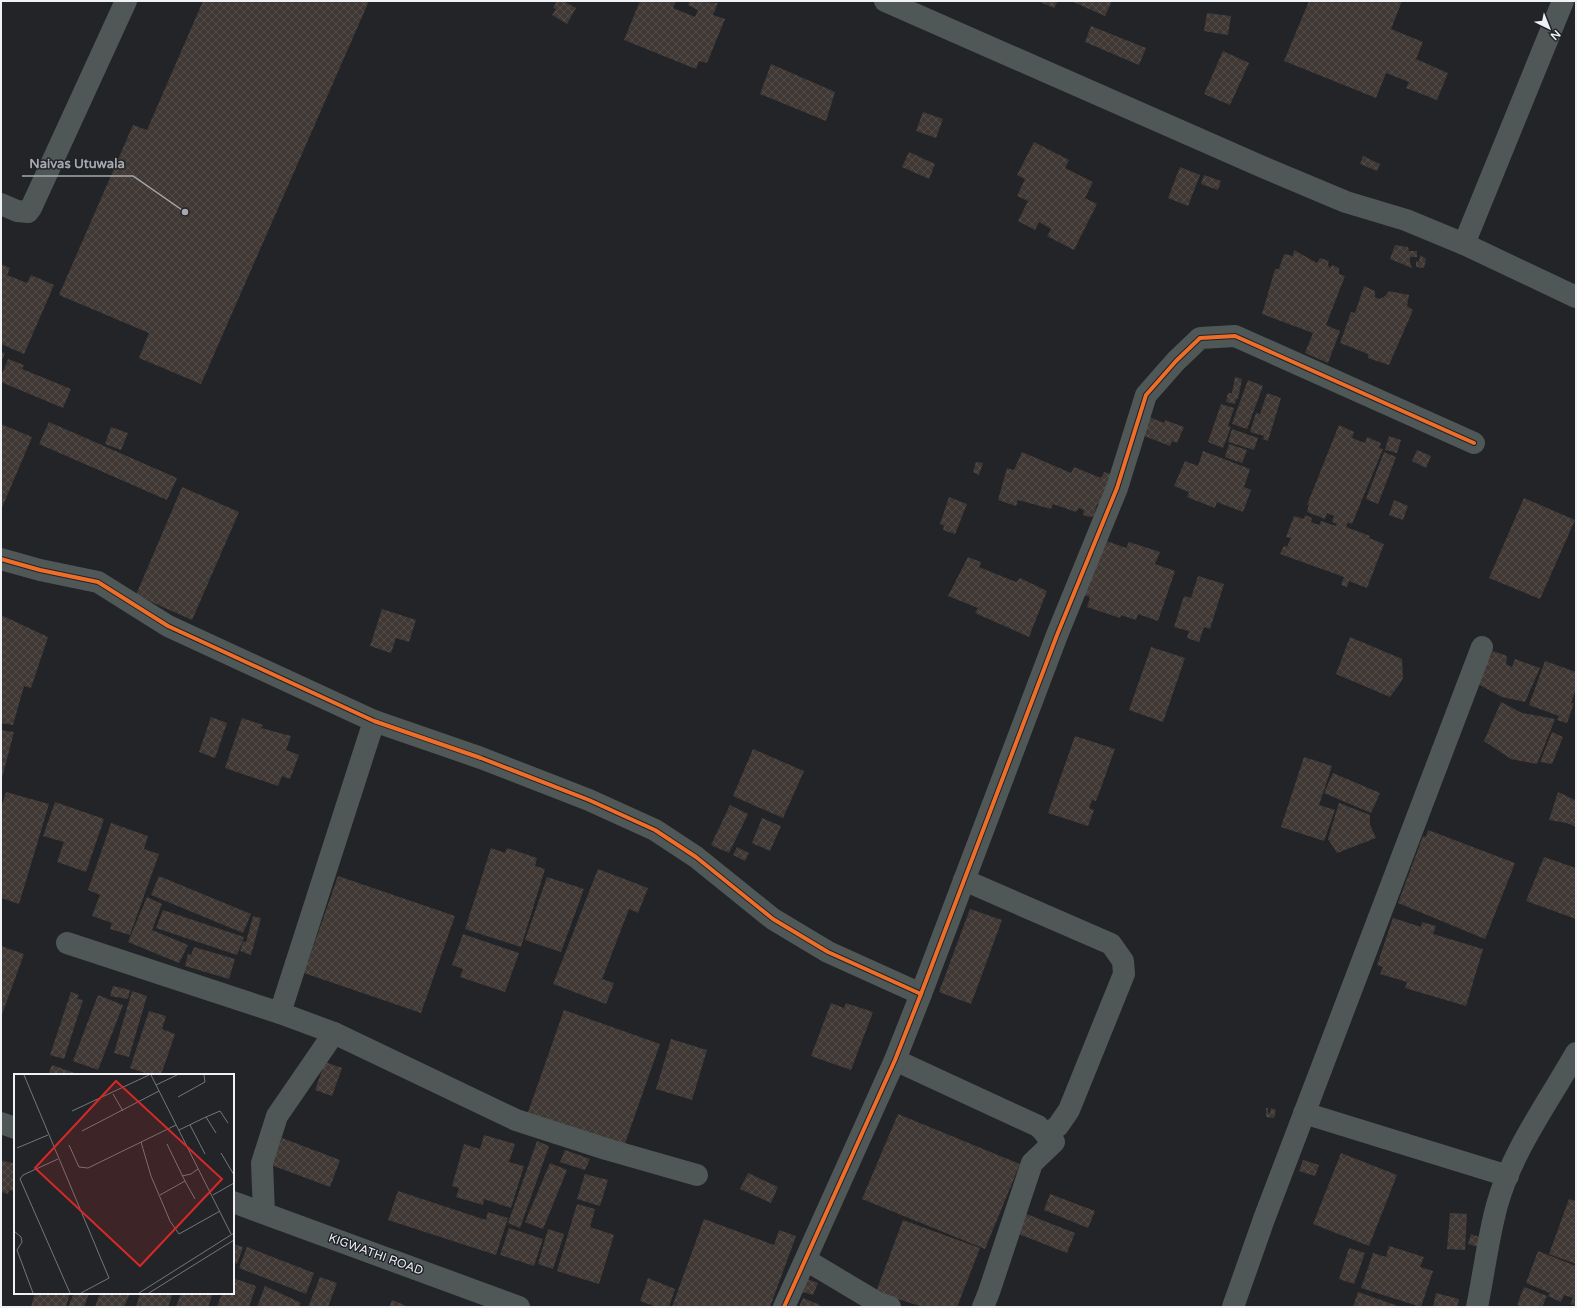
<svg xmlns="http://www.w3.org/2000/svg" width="1577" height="1308" viewBox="0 0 1577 1308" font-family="'Varela Round',sans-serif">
  <defs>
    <pattern id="building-cross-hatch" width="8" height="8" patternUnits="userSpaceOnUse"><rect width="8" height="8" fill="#403835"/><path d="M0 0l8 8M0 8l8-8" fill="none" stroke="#534c49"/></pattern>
  </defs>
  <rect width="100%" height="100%" fill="#222427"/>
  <!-- building -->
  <g fill="url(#building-cross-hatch)">
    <path d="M 203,1 L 369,1 L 201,384 L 139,358 L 149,333 L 59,295 L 133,125 L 147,130 Z"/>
    <path d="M 557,1 L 563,1 L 576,8 L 567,24 L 552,15 L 556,9 L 553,8 Z"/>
    <path d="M 640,1 L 676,1 L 673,8 L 695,17 L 698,10 L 688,5 L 690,1 L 718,3 L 713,15 L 725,19 L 707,63 L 699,61 L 696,69 L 624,40 Z"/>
    <path d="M 1038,1 L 1058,1 L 1054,8 Z"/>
    <path d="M 1071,1 L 1112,1 L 1105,16 Z"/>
    <path d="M 1309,1 L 1402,1 L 1391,29 L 1423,42 L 1416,59 L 1448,73 L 1437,100 L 1406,88 L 1409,82 L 1386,73 L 1376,98 L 1284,61 Z"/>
    <path d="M 1207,13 L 1231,16 L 1228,35 L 1204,31 Z"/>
    <path d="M 1091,26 L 1146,48 L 1139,65 L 1085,42 Z"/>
    <path d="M 1223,51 L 1249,63 L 1230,105 L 1204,94 Z"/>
    <path d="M 771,64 L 835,92 L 826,121 L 760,94 Z"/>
    <path d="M 923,112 L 943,119 L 936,138 L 916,131 Z"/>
    <path d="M 1034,142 L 1069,160 L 1065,168 L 1093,182 L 1085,198 L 1097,204 L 1074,250 L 1047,236 L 1051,229 L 1039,222 L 1035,230 L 1018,221 L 1028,201 L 1017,196 L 1025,179 L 1017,175 Z"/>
    <path d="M 909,152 L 935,164 L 929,179 L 902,167 Z"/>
    <path d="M 1363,156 L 1380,164 L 1377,171 L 1360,164 Z"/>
    <path d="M 1180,167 L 1200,175 L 1188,206 L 1168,198 Z"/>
    <path d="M 1204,175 L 1221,181 L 1218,190 L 1201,184 Z"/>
    <path d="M 1395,245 L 1408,247 L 1409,251 L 1417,251 L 1417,257 L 1410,257 L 1410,262 L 1412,268 L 1390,259 Z"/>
    <path d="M 1294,250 L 1317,263 L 1320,258 L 1329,261 L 1328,265 L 1330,268 L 1332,265 L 1339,268 L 1339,274 L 1345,276 L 1326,325 L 1340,331 L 1328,363 L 1305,353 L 1313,333 L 1262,314 L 1275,269 L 1279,269 L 1284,254 L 1293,256 Z"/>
    <path d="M 1420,255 L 1426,259 L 1424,268 L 1416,267 L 1416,261 L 1419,262 Z"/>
    <path d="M 1,264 L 10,268 L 7,275 L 27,283 L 31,275 L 54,285 L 24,354 L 1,344 Z"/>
    <path d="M 1364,286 L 1375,291 L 1375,297 L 1379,299 L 1384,297 L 1389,291 L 1409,295 L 1407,306 L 1413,310 L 1389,365 L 1368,358 L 1368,354 L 1340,343 L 1351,312 L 1355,313 Z"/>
    <path d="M 1,352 L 5,353 L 1,362 Z"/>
    <path d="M 8,359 L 24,365 L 22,369 L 71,389 L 63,408 L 1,382 L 1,376 Z"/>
    <path d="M 1235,377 L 1242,379 L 1238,399 L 1236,399 L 1235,404 L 1226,402 L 1228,393 L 1232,393 Z"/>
    <path d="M 1248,380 L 1263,386 L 1247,429 L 1232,424 Z"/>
    <path d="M 1267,393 L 1281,398 L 1268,441 L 1263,439 L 1264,436 L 1250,432 L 1256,413 L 1260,414 Z"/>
    <path d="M 1221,404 L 1234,408 L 1228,426 L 1231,427 L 1223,448 L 1208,442 Z"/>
    <path d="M 1147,416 L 1164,423 L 1165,420 L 1184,427 L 1177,443 L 1172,441 L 1170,446 L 1139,434 Z"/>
    <path d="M 49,422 L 177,478 L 167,500 L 39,444 Z"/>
    <path d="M 1,424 L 32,437 L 1,510 Z"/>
    <path d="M 1339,425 L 1354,432 L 1352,438 L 1365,443 L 1367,437 L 1381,443 L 1379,448 L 1383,449 L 1352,524 L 1348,522 L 1346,527 L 1370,536 L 1369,538 L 1384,544 L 1367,588 L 1349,581 L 1347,587 L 1341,585 L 1344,577 L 1280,554 L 1284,546 L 1287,547 L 1291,538 L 1286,537 L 1294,516 L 1304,519 L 1305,515 L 1312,518 L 1311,522 L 1319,525 L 1321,521 L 1336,526 L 1337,524 L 1332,522 L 1334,516 L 1327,513 L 1325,519 L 1307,512 L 1309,505 L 1307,505 Z"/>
    <path d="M 111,427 L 128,433 L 121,450 L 105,444 Z"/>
    <path d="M 1232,429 L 1258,438 L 1254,450 L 1228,442 Z"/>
    <path d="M 1389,436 L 1401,440 L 1397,453 L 1385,450 Z"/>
    <path d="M 1229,444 L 1247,450 L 1242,463 L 1225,457 Z"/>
    <path d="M 1417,450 L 1431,456 L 1426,468 L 1412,461 Z"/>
    <path d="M 1203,451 L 1250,469 L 1244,487 L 1251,490 L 1243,512 L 1217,502 L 1215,508 L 1187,497 L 1189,492 L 1174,486 L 1185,461 L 1198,466 Z"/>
    <path d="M 1022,452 L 1071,473 L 1074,467 L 1101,478 L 1104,472 L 1115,475 L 1106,505 L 1097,504 L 1094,516 L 1089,517 L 1083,515 L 1084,510 L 1079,508 L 1076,512 L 1053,504 L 1051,509 L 1018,500 L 1016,506 L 998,500 L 1007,468 L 1014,470 Z"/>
    <path d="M 1384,452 L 1396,457 L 1378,504 L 1366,499 Z"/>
    <path d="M 976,462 L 983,463 L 979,475 L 973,472 Z"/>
    <path d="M 182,487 L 239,512 L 192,620 L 136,595 Z"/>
    <path d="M 949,497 L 967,504 L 955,534 L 943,530 L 944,526 L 940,524 Z"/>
    <path d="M 1524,498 L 1575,520 L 1540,599 L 1489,578 Z"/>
    <path d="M 1394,500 L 1408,506 L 1403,520 L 1389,515 Z"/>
    <path d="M 1101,539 L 1126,548 L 1129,542 L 1160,552 L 1155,564 L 1175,571 L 1158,621 L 1138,614 L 1136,620 L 1121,615 L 1120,618 L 1087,607 L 1090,597 L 1082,595 Z"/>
    <path d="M 968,557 L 981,562 L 979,567 L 1016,582 L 1020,578 L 1047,591 L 1029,637 L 975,613 L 978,608 L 948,596 Z"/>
    <path d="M 1198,576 L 1224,584 L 1210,629 L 1204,627 L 1199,642 L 1187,638 L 1189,631 L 1174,627 L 1184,596 L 1191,598 Z"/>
    <path d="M 382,609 L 416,620 L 409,642 L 396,638 L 391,653 L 370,646 Z"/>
    <path d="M 1,615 L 48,637 L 31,688 L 24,686 L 13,725 L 1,723 Z"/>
    <path d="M 1350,637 L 1402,659 L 1403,679 L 1390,697 L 1336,674 Z"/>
    <path d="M 1151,647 L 1185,658 L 1163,722 L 1129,710 Z"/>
    <path d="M 1493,651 L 1507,656 L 1506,664 L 1512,667 L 1515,659 L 1540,668 L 1525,702 L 1502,697 L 1478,684 L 1485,656 L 1490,658 Z"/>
    <path d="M 1545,661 L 1576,672 L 1576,688 L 1571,703 L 1574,703 L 1567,723 L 1557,720 L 1559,716 L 1529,705 Z"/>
    <path d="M 1501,702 L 1522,713 L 1555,719 L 1537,764 L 1511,759 L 1484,741 Z"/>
    <path d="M 211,717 L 227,723 L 215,758 L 199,752 Z"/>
    <path d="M 242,718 L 263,725 L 261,728 L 291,736 L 286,750 L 299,755 L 290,779 L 282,776 L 278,786 L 225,768 Z"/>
    <path d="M 1,730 L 14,732 L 2,778 L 1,778 Z"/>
    <path d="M 1552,732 L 1563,737 L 1552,764 L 1540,762 Z"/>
    <path d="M 1075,736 L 1115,749 L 1096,801 L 1092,800 L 1089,808 L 1094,810 L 1088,826 L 1048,813 Z"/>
    <path d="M 753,749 L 804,771 L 783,818 L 733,796 Z"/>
    <path d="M 1304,757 L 1332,766 L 1319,805 L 1335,810 L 1324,841 L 1281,827 Z"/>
    <path d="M 1333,773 L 1380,793 L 1371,813 L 1324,793 Z"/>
    <path d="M 6,792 L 49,804 L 19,904 L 1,898 L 1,808 Z"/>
    <path d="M 1558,792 L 1575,800 L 1576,797 L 1576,827 L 1567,823 L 1549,820 Z"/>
    <path d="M 55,802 L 104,819 L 86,872 L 57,862 L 64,842 L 43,836 Z"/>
    <path d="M 1339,803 L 1370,815 L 1370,825 L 1376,838 L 1337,853 L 1328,839 Z"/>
    <path d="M 730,805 L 748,814 L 729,853 L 711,845 Z"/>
    <path d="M 762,818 L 781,826 L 770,851 L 752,843 Z"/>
    <path d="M 111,823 L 148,836 L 144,849 L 159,854 L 130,935 L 110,929 L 112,923 L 92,916 L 100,895 L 88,890 Z"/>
    <path d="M 1428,830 L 1515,863 L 1485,939 L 1398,903 L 1423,836 L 1426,837 Z"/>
    <path d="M 737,847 L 749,853 L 745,861 L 733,855 Z"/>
    <path d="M 491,848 L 505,853 L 507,848 L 537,858 L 535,866 L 545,869 L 521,947 L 465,929 Z"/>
    <path d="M 1544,857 L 1576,868 L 1576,919 L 1526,901 Z"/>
    <path d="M 598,869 L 648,888 L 638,913 L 629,909 L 602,979 L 614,983 L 606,1004 L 553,984 Z"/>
    <path d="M 159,876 L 251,914 L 243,933 L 151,895 Z"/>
    <path d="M 338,876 L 455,916 L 421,1013 L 304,973 Z"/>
    <path d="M 547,877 L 584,889 L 561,952 L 525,940 Z"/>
    <path d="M 147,897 L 162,904 L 152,930 L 188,945 L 179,963 L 128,942 Z"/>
    <path d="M 970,909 L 1002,920 L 971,1004 L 939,992 Z"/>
    <path d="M 163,910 L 244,937 L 237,955 L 156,928 Z"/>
    <path d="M 253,916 L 261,918 L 251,955 L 240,951 L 243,941 L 246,942 Z"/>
    <path d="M 1393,918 L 1421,927 L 1422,922 L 1436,926 L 1433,934 L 1483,949 L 1466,1006 L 1405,988 L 1407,982 L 1380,974 L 1383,967 L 1377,965 Z"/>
    <path d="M 463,934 L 519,953 L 505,992 L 460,977 L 463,969 L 452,965 Z"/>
    <path d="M 1,946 L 24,954 L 1,1017 Z"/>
    <path d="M 194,947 L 235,959 L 229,979 L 185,966 L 188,954 L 191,955 Z"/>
    <path d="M 113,986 L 130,990 L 128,999 L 110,996 Z"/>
    <path d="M 132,991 L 147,996 L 129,1057 L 114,1053 Z"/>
    <path d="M 71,992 L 79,995 L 77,999 L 83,1000 L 64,1059 L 50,1055 Z"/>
    <path d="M 98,995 L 123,1005 L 98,1070 L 73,1061 Z"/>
    <path d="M 831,1003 L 844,1008 L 846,1003 L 873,1012 L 851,1070 L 811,1056 Z"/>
    <path d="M 564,1010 L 660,1044 L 622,1152 L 526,1118 Z"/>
    <path d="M 149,1011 L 166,1016 L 162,1029 L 175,1034 L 161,1075 L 151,1075 L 130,1068 Z"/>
    <path d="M 671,1039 L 707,1050 L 692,1100 L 656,1089 Z"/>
    <path d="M 325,1062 L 342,1068 L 332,1096 L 315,1090 Z"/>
    <path d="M 52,1065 L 80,1075 L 48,1075 Z"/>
    <path d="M 1266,1108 L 1268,1108 L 1268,1112 L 1270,1114 L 1271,1108 L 1276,1110 L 1274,1118 L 1266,1117 Z"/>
    <path d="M 898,1114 L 1020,1164 L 985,1249 L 862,1199 Z"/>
    <path d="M 484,1135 L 515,1144 L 509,1162 L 524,1166 L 511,1208 L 484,1199 L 483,1205 L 456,1197 L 459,1188 L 452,1186 L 464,1144 L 480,1149 Z"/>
    <path d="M 282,1138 L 340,1160 L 330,1187 L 271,1165 Z"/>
    <path d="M 537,1141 L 549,1146 L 520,1228 L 508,1223 Z"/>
    <path d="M 565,1150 L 590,1159 L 585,1170 L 560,1162 Z"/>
    <path d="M 1341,1153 L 1397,1175 L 1369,1246 L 1313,1224 Z"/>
    <path d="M 1,1160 L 15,1164 L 15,1192 L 9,1190 L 8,1194 L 1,1192 Z"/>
    <path d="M 1303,1160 L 1319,1165 L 1315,1176 L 1299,1171 Z"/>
    <path d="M 550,1163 L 567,1170 L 543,1229 L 525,1222 Z"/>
    <path d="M 748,1173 L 778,1187 L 771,1203 L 740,1189 Z"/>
    <path d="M 585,1174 L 608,1180 L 600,1206 L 577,1199 Z"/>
    <path d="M 398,1191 L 486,1220 L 488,1212 L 508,1218 L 496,1255 L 388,1220 Z"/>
    <path d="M 1050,1194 L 1095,1211 L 1088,1228 L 1044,1210 Z"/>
    <path d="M 1569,1199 L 1576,1201 L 1576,1264 L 1549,1254 Z"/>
    <path d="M 577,1204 L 595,1209 L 590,1227 L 614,1235 L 599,1284 L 557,1271 Z"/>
    <path d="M 1024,1213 L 1075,1233 L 1067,1253 L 1016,1233 Z"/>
    <path d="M 1450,1213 L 1467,1214 L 1465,1250 L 1447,1249 Z"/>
    <path d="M 704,1219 L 774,1245 L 779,1230 L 796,1236 L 770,1307 L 672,1307 Z"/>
    <path d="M 903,1220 L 980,1248 L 957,1307 L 923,1307 L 876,1292 Z"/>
    <path d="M 509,1228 L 543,1239 L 534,1266 L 500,1255 Z"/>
    <path d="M 548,1229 L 564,1234 L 553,1269 L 538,1264 Z"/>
    <path d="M 1471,1234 L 1482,1238 L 1479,1247 L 1468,1244 Z"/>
    <path d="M 233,1244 L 243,1247 L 237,1264 L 233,1263 Z"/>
    <path d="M 1389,1246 L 1424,1257 L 1420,1267 L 1433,1271 L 1421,1307 L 1361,1288 L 1373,1253 L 1386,1257 Z"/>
    <path d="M 247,1247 L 314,1273 L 306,1294 L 239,1268 Z"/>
    <path d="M 1349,1248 L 1365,1253 L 1354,1284 L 1339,1279 Z"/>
    <path d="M 1538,1251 L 1576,1266 L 1576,1306 L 1570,1304 L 1573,1298 L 1564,1295 L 1561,1302 L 1548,1296 L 1550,1293 L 1526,1283 Z"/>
    <path d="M 320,1277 L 337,1283 L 328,1307 L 308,1307 Z"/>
    <path d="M 233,1278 L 256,1286 L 249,1307 L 217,1307 L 222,1293 L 233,1293 Z"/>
    <path d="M 648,1278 L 675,1289 L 669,1307 L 657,1307 L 640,1301 Z"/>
    <path d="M 807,1279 L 818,1283 L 813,1295 L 803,1292 Z"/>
    <path d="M 265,1286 L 301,1303 L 299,1307 L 257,1307 Z"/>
    <path d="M 1524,1287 L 1547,1296 L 1542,1307 L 1522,1307 L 1517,1305 Z"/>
    <path d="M 1358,1292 L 1401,1307 L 1353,1307 Z"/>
    <path d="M 35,1293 L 70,1293 L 66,1307 L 31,1307 Z"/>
    <path d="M 74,1293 L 89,1293 L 84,1307 L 68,1307 Z"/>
    <path d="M 100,1293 L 130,1293 L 124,1307 L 95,1307 Z"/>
    <path d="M 140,1293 L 173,1293 L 168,1307 L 136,1307 Z"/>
    <path d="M 181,1293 L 213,1293 L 208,1307 L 176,1307 Z"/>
    <path d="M 1436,1293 L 1459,1299 L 1457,1307 L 1433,1307 Z"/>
    <path d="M 803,1298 L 820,1305 L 819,1307 L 799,1307 Z"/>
    <path d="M 392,1300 L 409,1307 L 389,1307 Z"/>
  </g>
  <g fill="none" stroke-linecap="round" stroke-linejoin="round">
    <!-- minor -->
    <g stroke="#4f5857" stroke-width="22">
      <path d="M 885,1 L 1265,168 L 1346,202 L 1406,220 L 1464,244 L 1576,297"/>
      <path d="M 1,204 L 17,211 L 28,212 L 31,208 L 126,1"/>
      <path d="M 1464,244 L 1563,1"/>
      <path d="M 1,559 L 40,570 L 98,582 L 168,626 L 374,721 L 481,758 L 589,800 L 655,830 L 696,857 L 773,919 L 828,952 L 921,994"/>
      <path d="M 964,880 L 1111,944 L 1123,961 L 1124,974 L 1069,1110 L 1058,1126 L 1046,1135"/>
      <path d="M 67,943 L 280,1013 L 374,721"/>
      <path d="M 280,1013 L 334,1033 L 516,1120 L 606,1149 L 697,1175"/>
      <path d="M 895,1060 L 1038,1126 L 1054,1142 L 1032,1163 L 989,1292 L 983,1307"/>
      <path d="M 1304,1113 L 1508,1176"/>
      <path d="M 1,1123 L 15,1128"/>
      <path d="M 233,1202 L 519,1307"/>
      <path d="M 264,1213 L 262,1163 L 277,1116 L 334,1033"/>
      <path d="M 806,1260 L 878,1303 L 890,1307"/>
      <path d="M 784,1307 L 895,1060 L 921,994 L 1057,635 L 1117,488 L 1146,395 L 1176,361 L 1200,338 L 1235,336 L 1474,443"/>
      <path d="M 1233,1307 L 1264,1219 L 1482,647"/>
      <path d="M 1477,1307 C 1484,1273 1488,1238 1497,1205 C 1512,1151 1549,1101 1576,1053"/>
    </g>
    <defs>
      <g id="cycleway">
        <path d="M 1,559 L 40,570 L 98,582 L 168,626 L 374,721 L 481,758 L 589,800 L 655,830 L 696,857 L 773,919 L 828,952 L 921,994"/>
        <path d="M 784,1307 L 895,1060 L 921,994 L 1057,635 L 1117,488 L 1146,395 L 1176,361 L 1200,338 L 1235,336 L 1474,443"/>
      </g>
    </defs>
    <!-- cycleway casing -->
    <use href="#cycleway" stroke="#202329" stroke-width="6"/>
    <!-- cycleway -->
    <use href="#cycleway" stroke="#ee6e29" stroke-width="4"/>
  </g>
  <g text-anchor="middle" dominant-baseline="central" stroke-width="3" stroke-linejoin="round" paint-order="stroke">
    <!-- street labels -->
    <g font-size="12" fill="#eff1f5" stroke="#202329">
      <text transform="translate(376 1254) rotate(20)">KIGWATHI ROAD</text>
    </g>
  </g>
  <!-- overview -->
  <g transform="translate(14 1074)">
    <rect width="220" height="220" fill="#222427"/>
    <path fill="none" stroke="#747679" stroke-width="1" d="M 10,1 L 95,204 L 67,219M 137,1 L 217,160M 142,11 L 163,1M 99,20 L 109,37M 164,23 L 191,8 L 190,1M 58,37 L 135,1M 192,43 L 206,37 L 214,49M 176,51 L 191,80M 165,56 L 192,43 L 202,59M 68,57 L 145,17M 127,68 L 137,102 L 156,147 L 165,160 L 206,137M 153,70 L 171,107M 55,71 L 65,93 L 74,94 L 162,51M 3,74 L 34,61M 207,79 L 220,101M 44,85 L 9,101 L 6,105 L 56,219M 168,102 L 177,100 L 184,95M 146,121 L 171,107 L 181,125M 199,121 L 220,109M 0,157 L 7,163 L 8,168 L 3,176 L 19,219M 125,219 L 220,159M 135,219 L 220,166"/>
    <path fill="#d62828" fill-opacity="0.15" stroke="#d62828" stroke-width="2" d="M 102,7 L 208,105 L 126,192 L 21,94 Z"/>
    <rect width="220" height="220" fill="none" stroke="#eff1f5" stroke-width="2"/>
  </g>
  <!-- callouts -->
  <path fill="none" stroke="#a7a9ad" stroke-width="1.5" d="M185 212L133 176H22"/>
  <circle fill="#a7a9ad" stroke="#202329" stroke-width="1.5" cx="185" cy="212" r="4"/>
  <g font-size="13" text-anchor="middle" font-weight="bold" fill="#a7a9ad" stroke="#202329" stroke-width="3" stroke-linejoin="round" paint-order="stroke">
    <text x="77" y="168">Naivas Utuwala</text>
  </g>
  <!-- border -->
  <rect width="1577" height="1308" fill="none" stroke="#eff1f5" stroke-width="4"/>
  <!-- north arrow -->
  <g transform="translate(1549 28) rotate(137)" stroke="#202329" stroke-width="3" paint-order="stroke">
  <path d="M0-3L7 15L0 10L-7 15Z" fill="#eff1f5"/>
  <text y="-6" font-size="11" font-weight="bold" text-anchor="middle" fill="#eff1f5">N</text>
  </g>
</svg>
